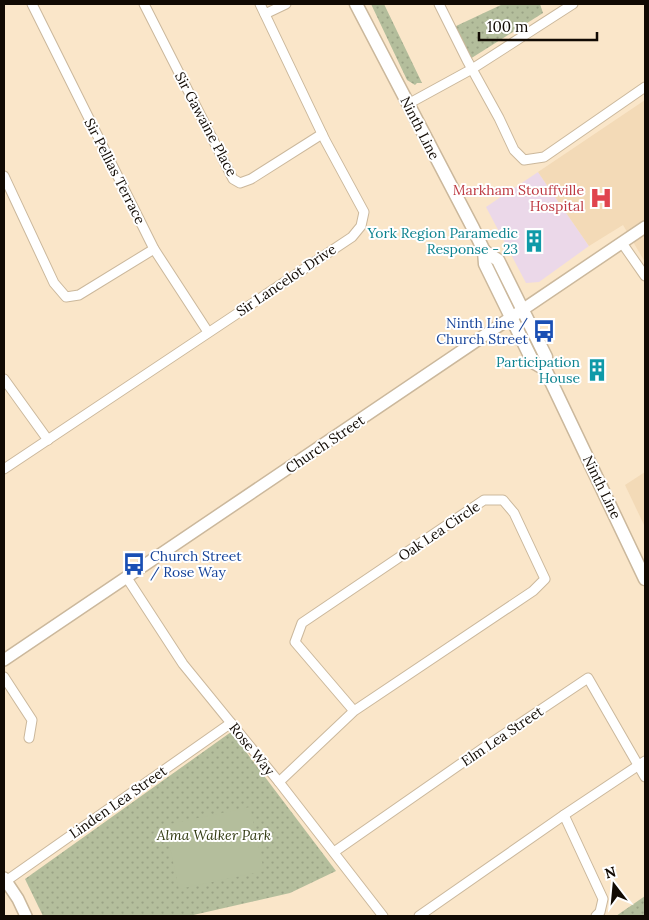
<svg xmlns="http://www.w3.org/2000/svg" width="649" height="920" viewBox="0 0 649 920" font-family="Lora,serif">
  <defs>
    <pattern id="grass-dots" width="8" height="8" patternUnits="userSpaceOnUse" patternTransform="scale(1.25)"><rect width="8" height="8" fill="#b4be9c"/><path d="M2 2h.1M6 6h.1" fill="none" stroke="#9aa285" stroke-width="1.8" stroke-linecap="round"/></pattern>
  </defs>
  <rect width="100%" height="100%" fill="#fae6c9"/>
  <!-- commercial -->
  <path fill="#ebd8e9" d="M 538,172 L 589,246 L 539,282 L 526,283 L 486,207 Z"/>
  <!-- built -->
  <g fill="#f3dab7">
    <path d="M 645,100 L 645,262 L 623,225 L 589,246 L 538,172 Z"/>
    <path d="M 645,472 L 645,527 L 625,485 Z"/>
  </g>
  <!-- grass -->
  <g fill="url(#grass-dots)">
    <path d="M 371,4 L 384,4 L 422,83 L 417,83 L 415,85 L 407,80 Z"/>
    <path d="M 503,4 L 540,4 L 543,13 L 470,59 L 454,27 Z"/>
    <path d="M 231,732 L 336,871 L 290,893 L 189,916 L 43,916 L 25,879 Z"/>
    <path d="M 645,896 L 645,916 L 616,916 Z"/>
  </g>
  <!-- pitch -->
  <path fill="#b4be9c" d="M 250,807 L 264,871 L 179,889 L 165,825 Z"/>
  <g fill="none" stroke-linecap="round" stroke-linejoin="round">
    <defs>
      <g id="minor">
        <path d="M 32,4 L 154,249 L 208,332"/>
        <path d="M 144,4 L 233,179 L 240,183 L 251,179 L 322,134"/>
        <path d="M 439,4 L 467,60 L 499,118 L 514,150 L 524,160 L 544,157 L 645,87"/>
        <path d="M 265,14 L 286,4"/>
        <path d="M 408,104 L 472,69 L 573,4"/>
        <path d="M 4,176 L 54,283 L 66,297 L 79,295 L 154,249"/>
        <path d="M 622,243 L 645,276"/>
        <path d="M 4,379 L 48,440"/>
        <path d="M 4,469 L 352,237 L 361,226 L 364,212 L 325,140 L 260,4"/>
        <path d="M 127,578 L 183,664 L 279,782 L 383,916"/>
        <path d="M 4,677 L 32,720 L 29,738"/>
        <path d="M 279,782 L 354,711 L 295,642 L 302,623 L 484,500 L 503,500 L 514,513 L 545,579 L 533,591 L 354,711"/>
        <path d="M 564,815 L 603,899 L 600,912 L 596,916"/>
        <path d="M 334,852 L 482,749 L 588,678 L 645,777"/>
        <path d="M 6,881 L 231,723"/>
        <path d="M 419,916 L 564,815 L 645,761"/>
      </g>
      <g id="tertiary">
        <path d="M 4,660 L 645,227"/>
        <path d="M 4,878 L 18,899 L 26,916"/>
      </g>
      <g id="secondary">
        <path d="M 356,4 L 473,228 L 484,251 L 485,264 L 533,362 L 545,369"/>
        <path d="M 484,251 L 498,260 L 546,357 L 545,369 L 645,579"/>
      </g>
    </defs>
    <!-- minor casing -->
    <use href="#minor" stroke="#cbb89c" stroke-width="11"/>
    <!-- tertiary casing -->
    <use href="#tertiary" stroke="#cbb89c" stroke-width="14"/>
    <!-- secondary casing -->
    <use href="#secondary" stroke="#cbb89c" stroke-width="15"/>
    <!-- minor -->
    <use href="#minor" stroke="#fff" stroke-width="9"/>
    <!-- tertiary -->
    <use href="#tertiary" stroke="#fff" stroke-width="11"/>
    <!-- secondary -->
    <use href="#secondary" stroke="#fff" stroke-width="12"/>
  </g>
  <!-- icons -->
  <defs>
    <symbol id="hospital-bare" viewBox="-9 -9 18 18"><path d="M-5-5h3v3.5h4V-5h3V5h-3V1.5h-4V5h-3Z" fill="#e0444e" stroke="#fff" stroke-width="2.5" paint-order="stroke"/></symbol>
    <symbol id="building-bare" viewBox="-9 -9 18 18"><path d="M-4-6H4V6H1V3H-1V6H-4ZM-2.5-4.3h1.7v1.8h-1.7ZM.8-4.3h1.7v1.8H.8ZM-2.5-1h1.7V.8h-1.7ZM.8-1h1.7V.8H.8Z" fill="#0f9aa8" stroke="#fff" stroke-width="2.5" paint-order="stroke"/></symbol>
    <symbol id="bus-bare" viewBox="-9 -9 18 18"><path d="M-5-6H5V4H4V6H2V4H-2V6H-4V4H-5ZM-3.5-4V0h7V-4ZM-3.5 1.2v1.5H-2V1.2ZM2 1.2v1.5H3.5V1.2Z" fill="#1a4fb4" stroke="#fff" stroke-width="2.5" paint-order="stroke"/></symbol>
  </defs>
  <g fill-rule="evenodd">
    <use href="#hospital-bare" x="585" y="182" width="32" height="32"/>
    <use href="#building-bare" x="518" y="225" width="32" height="32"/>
    <use href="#bus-bare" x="528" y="315" width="32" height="32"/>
    <use href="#building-bare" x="581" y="354" width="32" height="32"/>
    <use href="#bus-bare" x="118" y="548" width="32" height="32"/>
  </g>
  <g text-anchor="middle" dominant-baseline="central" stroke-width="4" stroke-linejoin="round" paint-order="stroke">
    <!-- street labels -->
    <g font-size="14" fill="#110a03" stroke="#fff">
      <text transform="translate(206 124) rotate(62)">Sir Gawaine Place</text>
      <text transform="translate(420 128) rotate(63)">Ninth Line</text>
      <text transform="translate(115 171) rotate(63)">Sir Pellias Terrace</text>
      <text transform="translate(286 280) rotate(-34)">Sir Lancelot Drive</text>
      <text transform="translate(325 444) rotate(-34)">Church Street</text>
      <text transform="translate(602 487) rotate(64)">Ninth Line</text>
      <text transform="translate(439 531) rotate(-34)">Oak Lea Circle</text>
      <text transform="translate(502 736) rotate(-34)">Elm Lea Street</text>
      <text transform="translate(252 749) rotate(51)">Rose Way</text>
      <text transform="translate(118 802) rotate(-35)">Linden Lea Street</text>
    </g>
    <!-- health labels -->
    <g font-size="14" fill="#be3a42" stroke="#fff" text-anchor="end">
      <text x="584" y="190">Markham Stouffville<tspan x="584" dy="16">Hospital</tspan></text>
    </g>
    <!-- culture labels -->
    <g font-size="14" fill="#0d838f" stroke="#fff" text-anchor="end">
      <text x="518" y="233">York Region Paramedic<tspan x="518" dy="16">Response - 23</tspan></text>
      <text x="580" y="362">Participation<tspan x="580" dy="16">House</tspan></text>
    </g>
    <!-- transit labels -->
    <g font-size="14" fill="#164399" stroke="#fff" text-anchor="end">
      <text x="528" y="323">Ninth Line /<tspan x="528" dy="16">Church Street</tspan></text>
      <text x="150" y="556" text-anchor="start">Church Street<tspan x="150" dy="16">/ Rose Way</tspan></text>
    </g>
    <!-- park labels -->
    <g font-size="14" font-style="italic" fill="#323b12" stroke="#fff">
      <text x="214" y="835">Alma Walker Park</text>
    </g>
  </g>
  <!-- border -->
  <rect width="649" height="920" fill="none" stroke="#110a03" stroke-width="10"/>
  <!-- north arrow -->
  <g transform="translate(614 885) rotate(344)" stroke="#ffffff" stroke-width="4" paint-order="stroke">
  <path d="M0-4L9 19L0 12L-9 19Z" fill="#110a03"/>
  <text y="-8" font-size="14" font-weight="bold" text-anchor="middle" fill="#110a03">N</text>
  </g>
  <!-- scale -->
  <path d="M479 32v8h118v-8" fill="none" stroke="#110a03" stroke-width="2.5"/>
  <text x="487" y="32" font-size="15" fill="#110a03" stroke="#ffffff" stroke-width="4" paint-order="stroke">100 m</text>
</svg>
